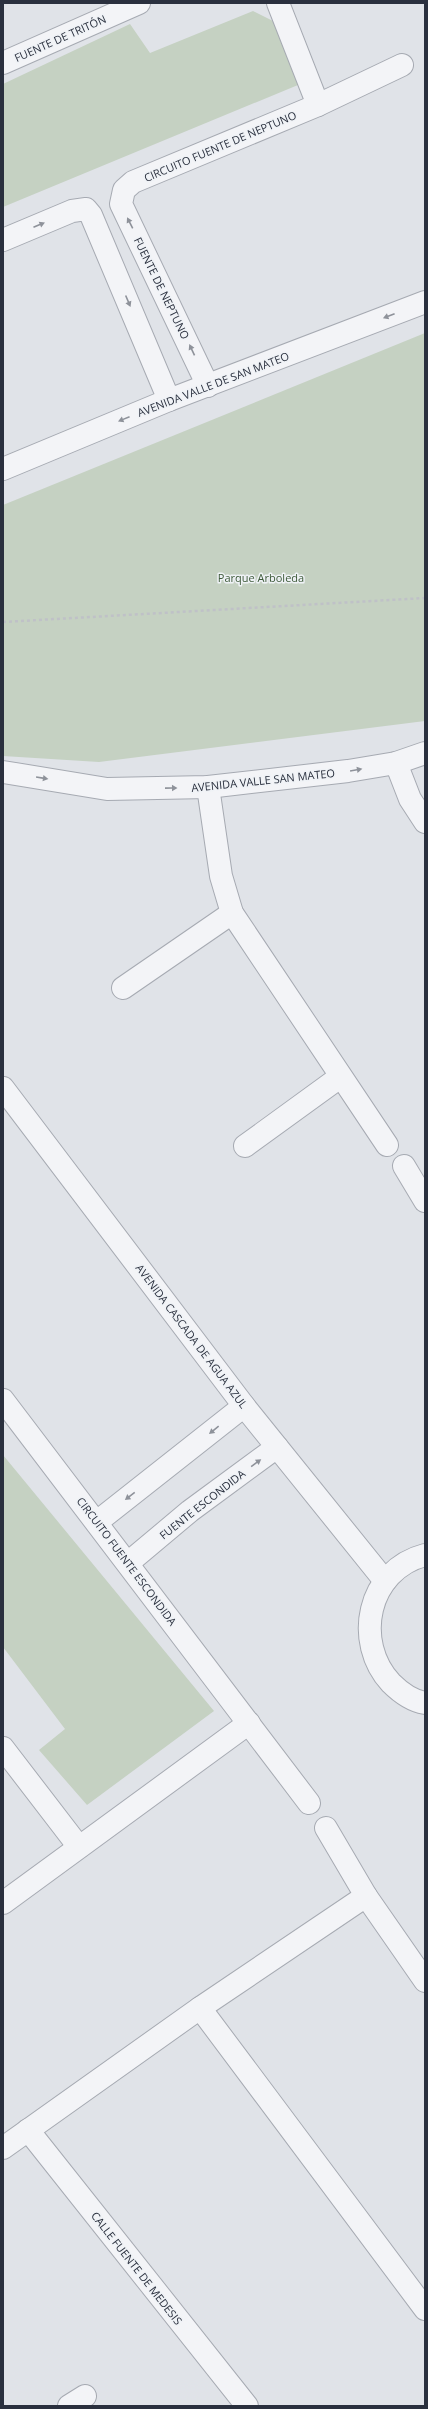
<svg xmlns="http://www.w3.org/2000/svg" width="428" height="2409" viewBox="0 0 428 2409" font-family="'Open Sans',sans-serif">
  <rect width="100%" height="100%" fill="#e0e3e8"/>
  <!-- green -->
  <g fill="#c5d1c2">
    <path d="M 253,11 L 275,22 L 297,61 L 298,85 L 3,207 L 3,84 L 130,24 L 150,53 Z"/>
    <path d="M 425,333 L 425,721 L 99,762 L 3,756 L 3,505 Z"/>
    <path d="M 3,1455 L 214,1711 L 87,1805 L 39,1750 L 65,1729 L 3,1647 Z"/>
  </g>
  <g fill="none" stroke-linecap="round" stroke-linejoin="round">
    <defs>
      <g id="minor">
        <path d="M 278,3 L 318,105"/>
        <path d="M 3,63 L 139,3"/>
        <path d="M 3,240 L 72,211 L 86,209 L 91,215 L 169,400"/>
        <path d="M 208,386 L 121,204 L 124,190 L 133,182 L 318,105 L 402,65"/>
        <path d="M 3,469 L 169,400 L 425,302"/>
        <path d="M 396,763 L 410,799 L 425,822"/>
        <path d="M 3,772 L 107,789 L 208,787 L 348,771 L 396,763 L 425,753"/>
        <path d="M 208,787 L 221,876 L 232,913 L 387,1145"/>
        <path d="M 123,988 L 232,913"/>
        <path d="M 3,1088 L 244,1406 L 385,1581"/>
        <path d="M 245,1146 L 340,1077"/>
        <path d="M 404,1166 L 425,1201"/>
        <path d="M 3,1400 L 309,1803"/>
        <path d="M 97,1522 L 244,1406"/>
        <path d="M 425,1555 C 367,1570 353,1642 391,1683 C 400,1692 413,1701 425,1703"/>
        <path d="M 128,1563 L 190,1511 L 277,1447"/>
        <path d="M 3,1748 L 79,1847"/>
        <path d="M 326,1828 L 366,1896 L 425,1981"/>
        <path d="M 3,1903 L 249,1723"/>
        <path d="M 200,2008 L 425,2309"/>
        <path d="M 28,2130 L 247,2406"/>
        <path d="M 3,2148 L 200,2008 L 366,1896"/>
        <path d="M 69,2406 L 85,2396"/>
      </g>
    </defs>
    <!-- minor casing -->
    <use href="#minor" stroke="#a6aab2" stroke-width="24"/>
    <!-- path -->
    <path stroke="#bfc1c7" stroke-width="2.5" stroke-dasharray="3 3" stroke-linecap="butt" d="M 3,622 L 425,598"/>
    <!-- minor -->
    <use href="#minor" stroke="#f3f4f7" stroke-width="22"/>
  </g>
  <!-- one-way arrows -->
  <defs><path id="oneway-solid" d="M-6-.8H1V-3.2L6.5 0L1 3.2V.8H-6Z"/></defs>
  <g fill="#8e929a">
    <use href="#oneway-solid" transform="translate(130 223) rotate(-117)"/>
    <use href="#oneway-solid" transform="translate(39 225) rotate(-23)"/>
    <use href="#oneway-solid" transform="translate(128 301) rotate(67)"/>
    <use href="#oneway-solid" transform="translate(389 316) rotate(159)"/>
    <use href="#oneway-solid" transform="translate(192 350) rotate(-115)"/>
    <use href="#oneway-solid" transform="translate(124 419) rotate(158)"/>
    <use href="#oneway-solid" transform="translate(356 770) rotate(-10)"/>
    <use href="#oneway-solid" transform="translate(42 778) rotate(9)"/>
    <use href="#oneway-solid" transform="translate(171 788) rotate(-1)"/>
    <use href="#oneway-solid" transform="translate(214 1430) rotate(141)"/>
    <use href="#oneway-solid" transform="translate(256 1463) rotate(-36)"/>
    <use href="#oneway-solid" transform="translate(130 1496) rotate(142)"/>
  </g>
  <g text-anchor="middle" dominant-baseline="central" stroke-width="3" stroke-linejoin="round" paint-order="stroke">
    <!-- street labels -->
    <g font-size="11" fill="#2a303e" stroke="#eff2f6">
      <text transform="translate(60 38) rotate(-24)">FUENTE DE TRITÓN</text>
      <text transform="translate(220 146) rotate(-23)">CIRCUITO FUENTE DE NEPTUNO</text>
      <text transform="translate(162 288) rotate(64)">FUENTE DE NEPTUNO</text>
      <text transform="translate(213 384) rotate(-21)">AVENIDA VALLE DE SAN MATEO</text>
      <text transform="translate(263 780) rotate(-6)">AVENIDA VALLE SAN MATEO</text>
      <text transform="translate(192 1336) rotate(53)">AVENIDA CASCADA DE AGUA AZUL</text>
      <text transform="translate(202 1504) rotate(-38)">FUENTE ESCONDIDA</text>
      <text transform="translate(127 1561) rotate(53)">CIRCUITO FUENTE ESCONDIDA</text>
      <text transform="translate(137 2268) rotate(52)">CALLE FUENTE DE MEDESIS</text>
    </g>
    <!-- park labels -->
    <g font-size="11" fill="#3c5938" stroke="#eff2f6">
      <text x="261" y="577">Parque Arboleda</text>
    </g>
  </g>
  <!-- border -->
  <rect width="428" height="2409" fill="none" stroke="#2a303e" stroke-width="8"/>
</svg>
